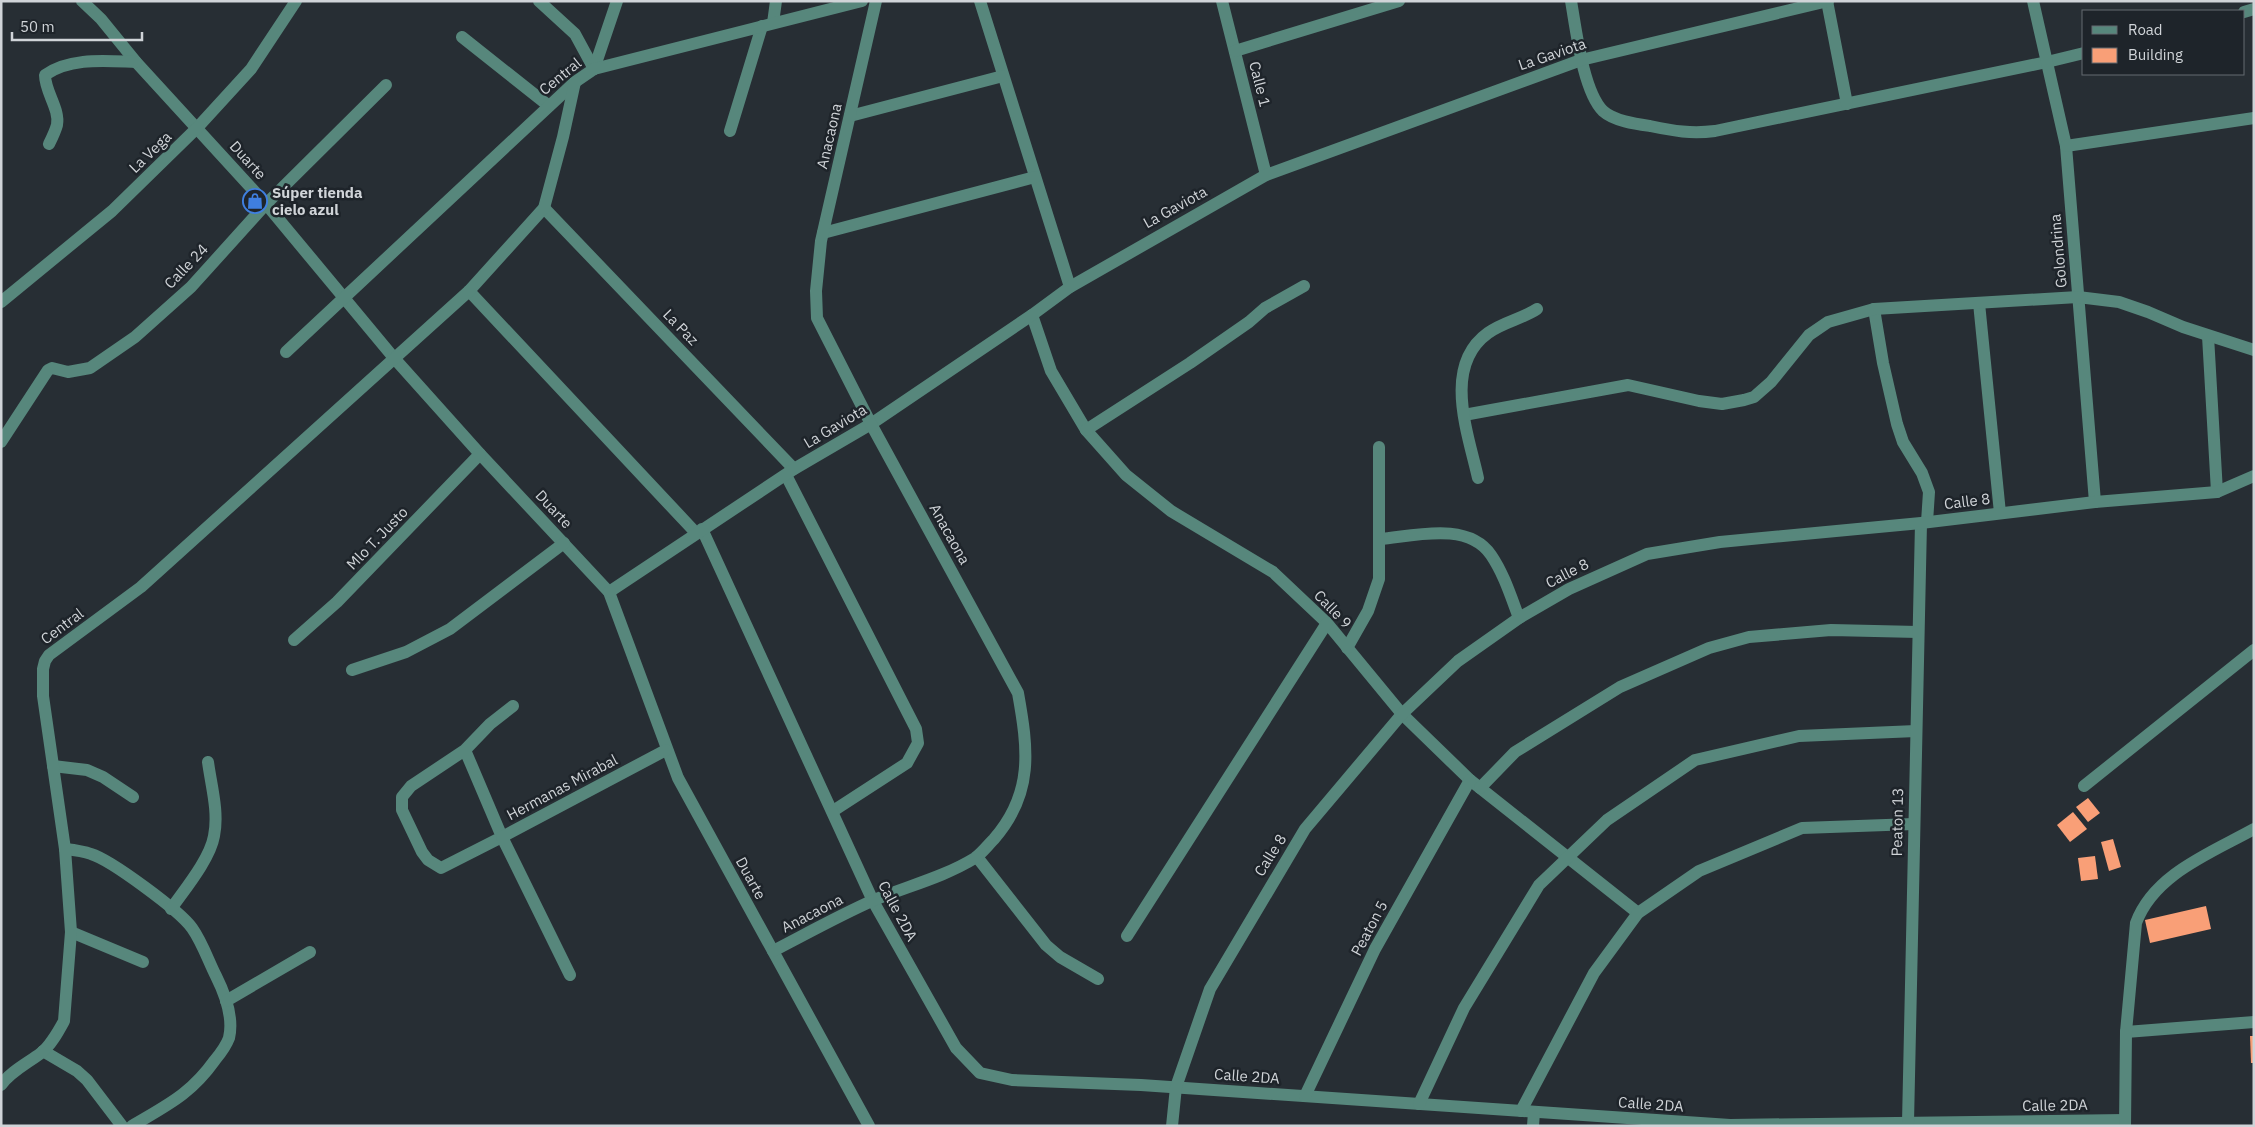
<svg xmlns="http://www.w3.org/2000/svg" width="2255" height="1127" viewBox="0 0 2255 1127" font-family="'IBM Plex Sans',sans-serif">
  <rect width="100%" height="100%" fill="#272e34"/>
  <!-- building -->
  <g fill="#f99f77">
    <path d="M 2088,798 L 2100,813 L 2088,822 L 2076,807 Z"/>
    <path d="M 2073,812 L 2087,829 L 2070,842 L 2057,825 Z"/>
    <path d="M 2113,839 L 2121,867 L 2109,871 L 2101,842 Z"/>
    <path d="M 2095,856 L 2098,879 L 2081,881 L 2078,858 Z"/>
    <path d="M 2206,906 L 2211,929 L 2150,943 L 2145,920 Z"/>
    <path d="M 2250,1036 L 2254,1036 L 2254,1063 L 2251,1063 Z"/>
  </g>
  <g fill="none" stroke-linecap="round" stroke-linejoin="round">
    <!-- minor -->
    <g stroke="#57877c" stroke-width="12">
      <path d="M 82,1 L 101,19 L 136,62 L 266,204 L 394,358 L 480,454 L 609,592 L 678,778 L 869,1126"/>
      <path d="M 539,1 L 575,34 L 594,69"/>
      <path d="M 980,1 L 1070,287"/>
      <path d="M 1222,1 L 1266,175"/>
      <path d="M 1571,1 C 1576,29 1583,91 1603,111 C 1614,121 1636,124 1650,126 C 1674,131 1691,134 1715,131 L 2047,62 L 2084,53"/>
      <path d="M 1827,1 L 1847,104"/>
      <path d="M 2033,1 L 2066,146 L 2095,502"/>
      <path d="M 2244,12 L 2254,9"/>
      <path d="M 773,23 L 776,1"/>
      <path d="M 462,37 L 549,106"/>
      <path d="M 1235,51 L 1399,1"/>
      <path d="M 594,69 L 617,1"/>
      <path d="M 850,116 L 1003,76"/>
      <path d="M 730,131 L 762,26"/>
      <path d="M 49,144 C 52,138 55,132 57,125 C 60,109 45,92 45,75 C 70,57 106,61 136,62"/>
      <path d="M 2066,146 L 2254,118"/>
      <path d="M 544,208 L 794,469"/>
      <path d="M 823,233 L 1035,177"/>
      <path d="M 469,291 L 696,533"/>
      <path d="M 1,302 L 112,211 L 197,128 L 251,69 L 296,1"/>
      <path d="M 1979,303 L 2000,513"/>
      <path d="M 1874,309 L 1883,363 L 1897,424 L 1903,442 L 1922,473 L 1929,492 L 1927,522"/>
      <path d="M 1032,315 L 1051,371 L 1086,430 L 1126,475 L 1171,511 L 1273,572 L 1327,623 L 1402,714 L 1470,780 L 1638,913"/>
      <path d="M 2208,336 L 2217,492"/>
      <path d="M 286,352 L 575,82 L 594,69 L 862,1"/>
      <path d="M 1464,415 L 1628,385 L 1699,401 L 1722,404 L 1744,400 L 1754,397 L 1771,382 L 1809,335 L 1828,322 L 1874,309 L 2078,297 L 2119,302 L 2148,312 L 2183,327 L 2254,350"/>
      <path d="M 1086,430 L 1190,363 L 1249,322 L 1265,308 L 1304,286"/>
      <path d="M 1,442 L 48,370 L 52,368 L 68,372 L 90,368 L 135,337 L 191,287 L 266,204 L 386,85"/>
      <path d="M 786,475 L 916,729 L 918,743 L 907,763 L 833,811"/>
      <path d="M 1478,478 C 1468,433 1442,366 1488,333 C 1503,322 1522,319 1537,309"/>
      <path d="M 702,529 L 873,901 L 956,1048 L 980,1073 L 1012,1080 L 1141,1085 L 1730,1125 L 2125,1120"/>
      <path d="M 1380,539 C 1414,536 1468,521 1491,555 C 1504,574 1511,597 1519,618"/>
      <path d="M 609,592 L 794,469 L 871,424 L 1032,315 L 1070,287 L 1266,175 L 1581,60 L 1828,1"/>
      <path d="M 294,640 L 337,602 L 480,454"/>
      <path d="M 1347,648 L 1368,611 L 1379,579 L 1379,447"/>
      <path d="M 352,670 L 406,652 L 450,629 L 564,543"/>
      <path d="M 465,750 L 502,837 L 441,868 L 428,860 L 422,852 L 402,810 L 402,797 L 411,786 L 465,750 L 490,724 L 513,706"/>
      <path d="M 53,766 L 87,770 L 103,777 L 133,797"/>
      <path d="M 2084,786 L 2254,650"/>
      <path d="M 1480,788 L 1515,752 L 1620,687 L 1709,648 L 1749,637 L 1831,630 L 1918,632"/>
      <path d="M 65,849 C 74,850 83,851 91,854 C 111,860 180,911 192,928 C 202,942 208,960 216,976 C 225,994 234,1017 229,1038 C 226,1046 220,1054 215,1060 C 190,1095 167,1105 132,1126"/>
      <path d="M 977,857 L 1046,945 L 1060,957 L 1098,979"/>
      <path d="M 171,909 C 185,889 210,859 214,836 C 219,812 211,785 208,762"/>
      <path d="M 71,932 L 143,962"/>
      <path d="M 1127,936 L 1327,623"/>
      <path d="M 773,951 C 806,934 840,915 874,900 C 908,886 944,877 975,858 C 982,853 988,845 994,839 C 1034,793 1028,749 1018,693 L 871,424 L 817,318 L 816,291 L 821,241 L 876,1"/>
      <path d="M 570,975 L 502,837 L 666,750"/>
      <path d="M 226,1001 L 310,952"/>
      <path d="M 2126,1032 L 2254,1022"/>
      <path d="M 43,1051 L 77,1071 L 87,1080 L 122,1126"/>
      <path d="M 1,1085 C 11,1071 28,1063 41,1053 C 51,1045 58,1032 64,1021 L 71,932 L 65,849 L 43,696 L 43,669 L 45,661 L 49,655 L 141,587 L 469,291 L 544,208 L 563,137 L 575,82"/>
      <path d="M 1305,1096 L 1375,949 L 1470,780"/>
      <path d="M 1419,1104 L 1464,1008 L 1539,885 L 1607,820 L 1695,760 L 1799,736 L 1916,731"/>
      <path d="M 1521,1111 L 1594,973 L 1638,913 L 1699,871 L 1802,828 L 1914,824"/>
      <path d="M 1908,1123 L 1921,523"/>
      <path d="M 1172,1126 L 1176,1087 L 1210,989 L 1305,829 L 1402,714 L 1458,661 L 1519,618 L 1569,589 L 1647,554 L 1720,542 L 1921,523 L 2095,502 L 2217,492 L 2254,476"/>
      <path d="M 1533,1126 L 1534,1112"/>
      <path d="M 2125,1126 L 2126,1032 L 2136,923 C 2154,874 2211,853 2254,829"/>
    </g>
  </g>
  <!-- icons -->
  <defs>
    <symbol id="shop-ring" viewBox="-11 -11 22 22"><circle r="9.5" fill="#1e242a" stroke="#3f7fe0" stroke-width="1.5"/><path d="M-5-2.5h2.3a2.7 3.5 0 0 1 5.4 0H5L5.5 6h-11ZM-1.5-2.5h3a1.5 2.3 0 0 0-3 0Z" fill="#3f7fe0"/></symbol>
  </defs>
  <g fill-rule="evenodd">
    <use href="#shop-ring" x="241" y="187" width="28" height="28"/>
  </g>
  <g text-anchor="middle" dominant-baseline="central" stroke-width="5" stroke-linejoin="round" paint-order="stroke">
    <!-- street labels -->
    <g font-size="15" fill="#d0d4d8" stroke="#1e242a">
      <text transform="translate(1552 54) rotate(-19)">La Gaviota</text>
      <text transform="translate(560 76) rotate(-39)">Central</text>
      <text transform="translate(1260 84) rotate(76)">Calle 1</text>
      <text transform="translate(829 136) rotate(-77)">Anacaona</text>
      <text transform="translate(150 152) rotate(-44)">La Vega</text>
      <text transform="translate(248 160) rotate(48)">Duarte</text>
      <text transform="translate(1175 207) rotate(-29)">La Gaviota</text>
      <text transform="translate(2058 251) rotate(-95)">Golondrina</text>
      <text transform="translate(186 266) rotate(-46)">Calle 24</text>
      <text transform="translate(681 327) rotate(46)">La Paz</text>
      <text transform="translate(835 426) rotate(-31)">La Gaviota</text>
      <text transform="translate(1967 501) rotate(-7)">Calle 8</text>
      <text transform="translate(554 509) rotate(47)">Duarte</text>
      <text transform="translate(950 534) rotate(61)">Anacaona</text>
      <text transform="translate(377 538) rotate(-46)">Mlo T. Justo</text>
      <text transform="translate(1567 573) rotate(-27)">Calle 8</text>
      <text transform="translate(1333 609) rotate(46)">Calle 9</text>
      <text transform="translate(62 626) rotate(-37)">Central</text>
      <text transform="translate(562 787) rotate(-28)">Hermanas Mirabal</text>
      <text transform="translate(1897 822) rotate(-89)">Peaton 13</text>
      <text transform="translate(1270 855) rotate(-58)">Calle 8</text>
      <text transform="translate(751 878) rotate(61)">Duarte</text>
      <text transform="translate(898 911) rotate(62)">Calle 2DA</text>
      <text transform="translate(812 913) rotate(-27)">Anacaona</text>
      <text transform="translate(1369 928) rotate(-62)">Peaton 5</text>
      <text transform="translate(1247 1076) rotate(4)">Calle 2DA</text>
      <text transform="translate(1651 1104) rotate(4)">Calle 2DA</text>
      <text transform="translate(2055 1105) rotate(-1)">Calle 2DA</text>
    </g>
    <!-- poi labels -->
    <g font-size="15" font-weight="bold" fill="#d0d4d8" stroke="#1e242a" text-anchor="start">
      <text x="272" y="192">Súper tienda<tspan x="272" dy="17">cielo azul</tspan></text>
    </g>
  </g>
  <!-- border -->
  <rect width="2255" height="1127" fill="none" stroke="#d0d4d8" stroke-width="5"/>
  <!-- legend -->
  <rect x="2082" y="10" width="162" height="65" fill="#1e242a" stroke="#656a70"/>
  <rect x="2092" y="26" width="25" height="8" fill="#57877c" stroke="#656a70"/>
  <text x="2128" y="35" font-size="15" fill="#d0d4d8">Road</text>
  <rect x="2092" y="48" width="25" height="15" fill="#f99f77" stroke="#656a70"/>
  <text x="2128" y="60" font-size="15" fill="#d0d4d8">Building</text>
  <!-- scale -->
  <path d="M12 32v8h130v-8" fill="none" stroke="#d0d4d8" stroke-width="2.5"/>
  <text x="20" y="32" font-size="15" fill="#d0d4d8" stroke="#1e242a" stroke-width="4" paint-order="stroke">50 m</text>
</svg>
